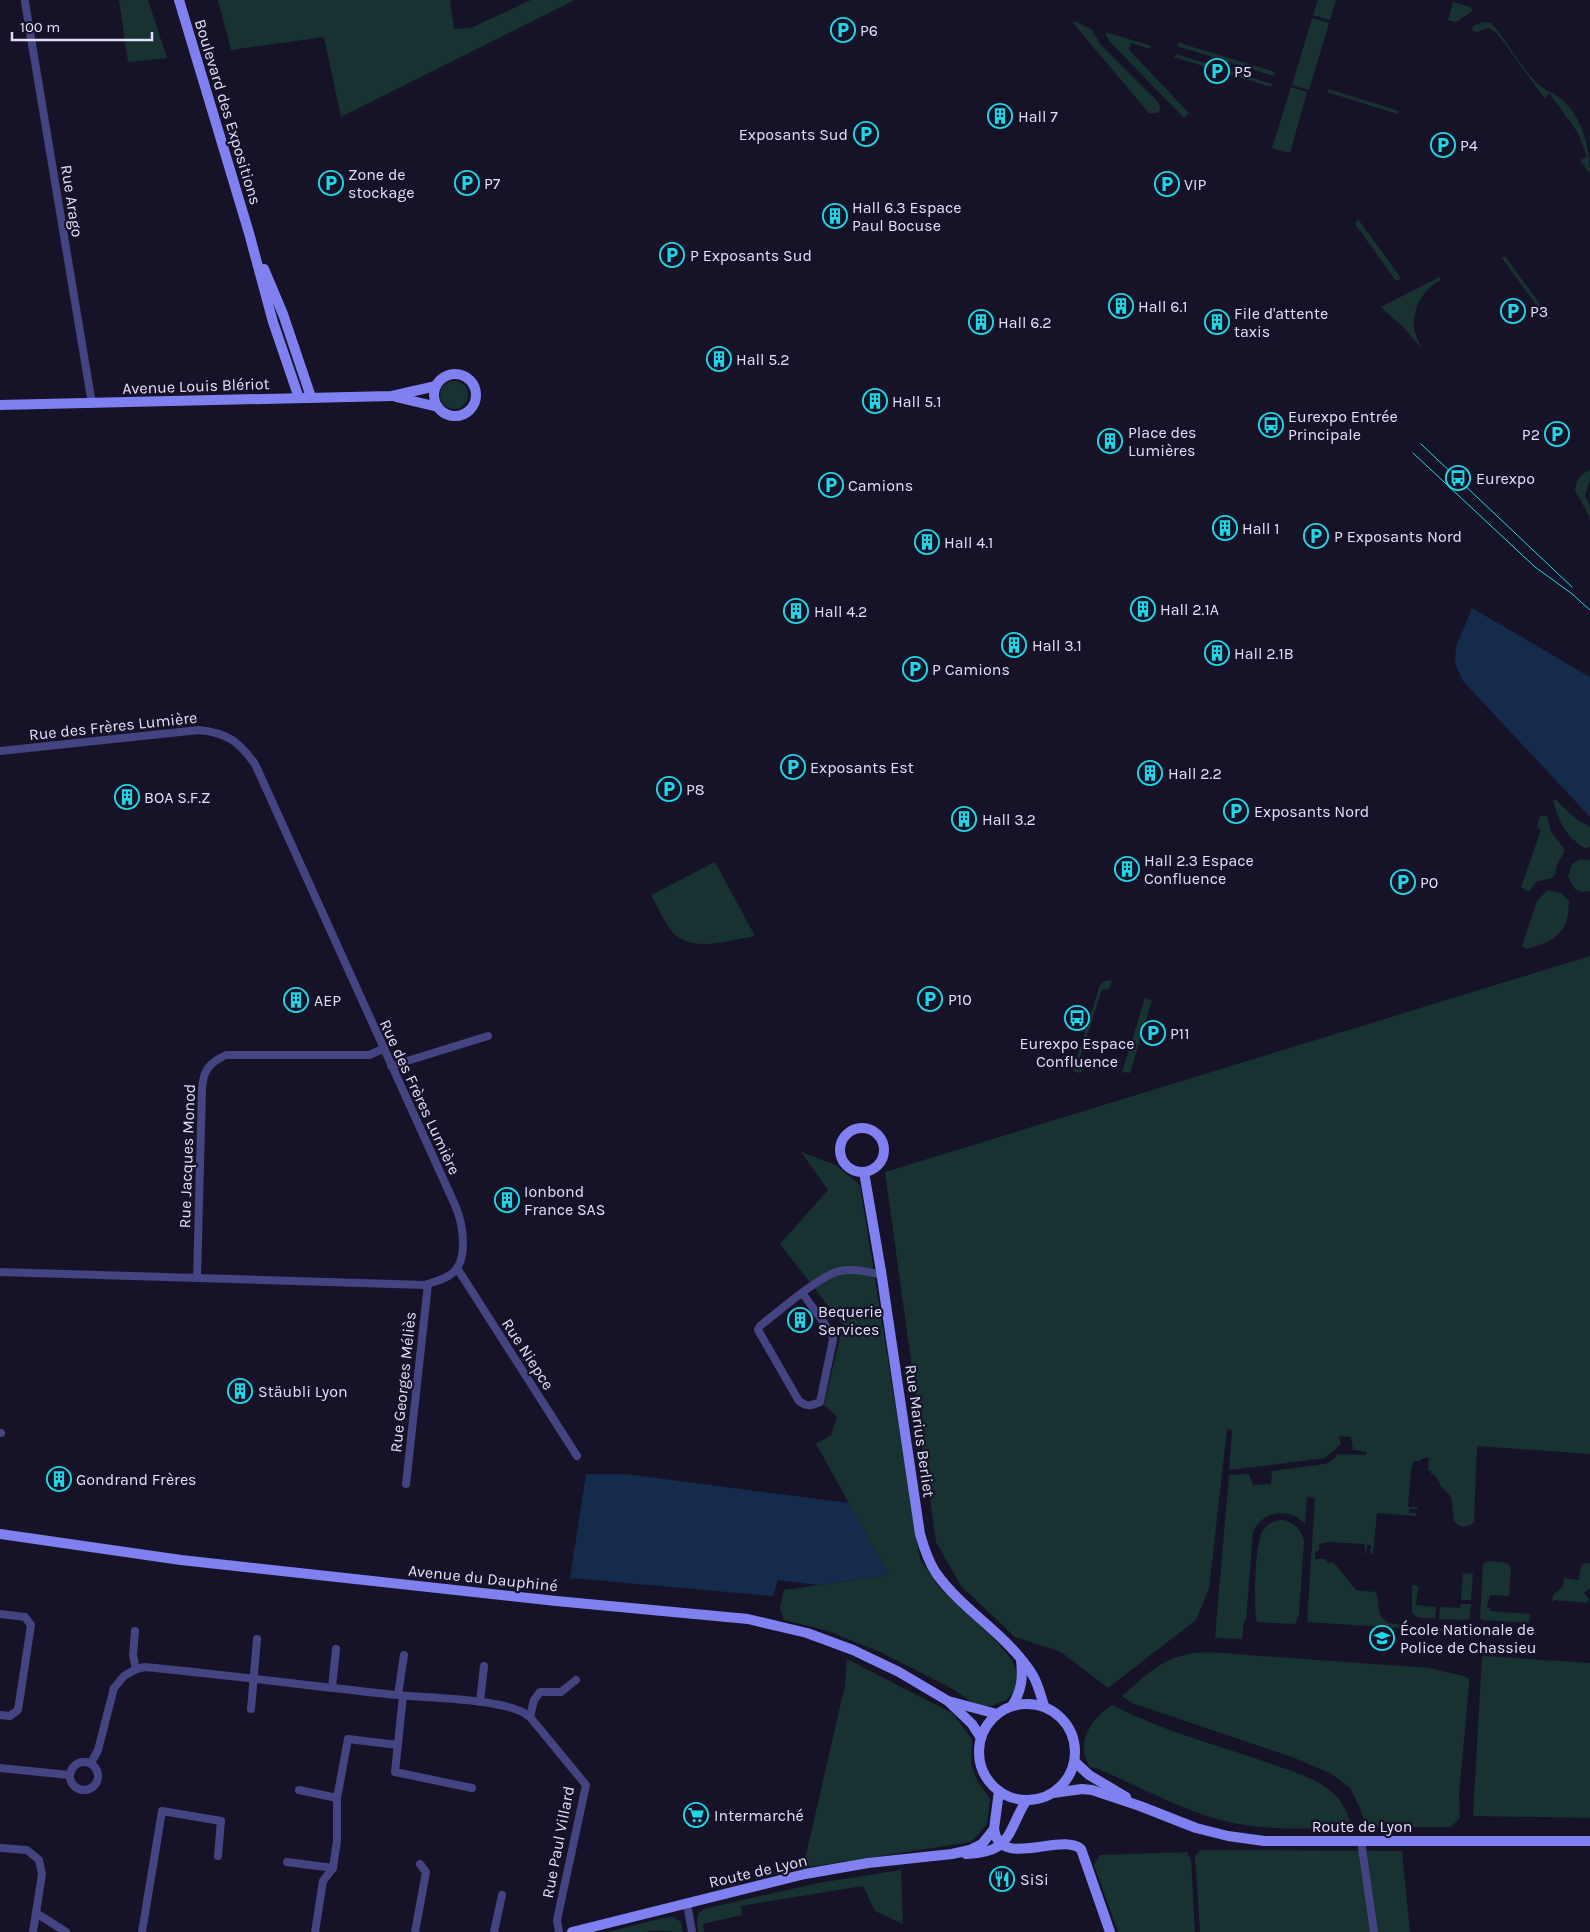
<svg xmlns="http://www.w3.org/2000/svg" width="1590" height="1932" viewBox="0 0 1590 1932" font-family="Karla,sans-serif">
  <rect width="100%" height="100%" fill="#161328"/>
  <!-- green -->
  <g fill="#173230">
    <path d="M 119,0 L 148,0 L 167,58 L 128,62 Z"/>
    <path d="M 218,0 L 450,0 L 454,29 L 471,28 L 531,0 L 575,0 L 341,117 L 324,37 L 231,50 Z"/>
    <path d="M 1318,0 L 1336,0 L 1330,20 L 1313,15 Z"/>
    <path d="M 1453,2 L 1470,7 L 1473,11 L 1456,22 L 1448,20 Z"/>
    <path d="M 1312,18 L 1329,23 L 1309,90 L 1292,85 Z"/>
    <path d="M 1074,21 L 1091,29 L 1101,45 L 1159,103 L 1160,109 L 1158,113 L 1149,113 L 1073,23 Z"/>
    <path d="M 1482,22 L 1491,23 L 1496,28 C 1509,46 1521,67 1537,83 C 1544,90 1552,92 1560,98 C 1582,115 1590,148 1590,174 L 1580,160 L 1587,157 L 1578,133 L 1550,94 L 1544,98 L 1497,33 L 1488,28 L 1477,32 L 1472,31 L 1473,26 Z"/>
    <path d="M 1106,32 L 1151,46 L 1150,49 L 1131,43 L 1129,50 L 1189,113 L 1184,118 L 1112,44 L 1106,36 Z"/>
    <path d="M 1179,42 L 1186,45 L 1275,72 L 1274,76 L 1177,46 Z"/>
    <path d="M 1176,54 L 1272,84 L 1271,87 L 1174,57 Z"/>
    <path d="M 1291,87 L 1307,92 L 1290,153 L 1272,148 Z"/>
    <path d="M 1329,89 L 1399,111 L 1397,114 L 1327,92 Z"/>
    <path d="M 1358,219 L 1401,278 L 1396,281 L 1355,224 Z"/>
    <path d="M 1505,256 L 1550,318 L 1547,320 L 1502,258 Z"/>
    <path d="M 1439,277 L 1441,280 C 1423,289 1412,309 1414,329 C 1415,335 1420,342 1420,347 L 1403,327 L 1381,307 Z"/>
    <circle cx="454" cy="395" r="14"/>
    <path d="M 1590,470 L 1590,479 L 1585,496 L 1590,505 L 1590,518 L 1575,490 C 1576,480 1581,473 1590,470 Z"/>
    <path d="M 1556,800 L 1576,819 L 1590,827 L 1590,847 L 1585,848 C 1565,836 1560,823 1553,801 Z"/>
    <path d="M 1540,816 L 1547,816 L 1551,832 L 1565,850 L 1557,865 L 1555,875 L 1552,878 L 1536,882 L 1529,892 L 1521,887 L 1541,830 L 1537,828 Z"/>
    <path d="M 1581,859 L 1590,860 L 1590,891 L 1582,892 L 1575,889 L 1568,877 L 1572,864 Z"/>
    <path d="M 715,862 L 755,936 C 729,940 688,955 670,929 C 663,919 657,906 651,895 Z"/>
    <path d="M 1548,890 L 1561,893 L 1569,901 C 1569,933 1554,942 1526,949 L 1522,946 L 1537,901 Z"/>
    <path d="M 1590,956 L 1590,1454 L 1477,1446 L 1474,1522 C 1467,1528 1460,1529 1454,1521 L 1451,1497 L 1441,1486 L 1434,1474 L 1431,1474 L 1431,1471 L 1428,1470 L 1429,1458 L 1424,1458 L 1419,1461 L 1414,1461 L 1411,1470 L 1408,1507 L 1417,1507 L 1417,1509 L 1409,1509 L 1409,1513 L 1416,1513 L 1416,1516 L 1377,1513 L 1373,1554 L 1370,1554 L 1371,1545 L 1367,1545 L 1366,1554 L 1365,1554 L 1365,1544 L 1328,1542 L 1319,1544 L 1319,1550 L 1315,1552 L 1315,1559 L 1326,1559 L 1327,1562 L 1334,1563 L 1356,1590 L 1375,1592 C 1382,1605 1373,1612 1388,1623 L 1462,1630 L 1463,1635 L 1458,1637 L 1458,1632 L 1307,1622 L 1315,1498 L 1307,1497 L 1305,1524 C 1289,1507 1264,1510 1253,1531 L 1246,1621 L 1244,1621 L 1242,1639 L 1215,1638 L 1229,1475 L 1249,1474 L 1253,1485 L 1271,1484 L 1272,1471 L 1325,1464 L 1330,1462 L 1338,1454 L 1366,1455 L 1367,1452 L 1353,1450 L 1351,1437 L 1339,1436 L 1341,1444 L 1325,1458 L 1229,1470 L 1232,1430 L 1227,1429 L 1209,1589 L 1196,1620 L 1108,1688 L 1061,1652 L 1015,1637 L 961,1586 L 936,1542 L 885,1172 Z"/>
    <path d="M 1112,980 L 1109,990 L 1102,989 L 1077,1067 L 1084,1069 L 1080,1073 L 1073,1071 L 1100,985 L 1105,981 Z"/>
    <path d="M 1145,998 L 1152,1000 L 1130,1073 L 1122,1072 Z"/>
    <path d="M 801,1152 L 836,1165 L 860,1185 L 920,1559 L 938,1586 L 998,1643 L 1012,1660 L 1018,1675 L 1017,1689 L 1006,1700 L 991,1706 L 974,1704 L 953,1689 L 880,1652 L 828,1631 L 784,1620 L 780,1608 L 784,1590 L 889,1575 L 816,1444 L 831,1435 L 837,1417 L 824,1405 L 843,1325 L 780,1244 L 828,1190 Z"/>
    <path d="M 1283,1520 C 1294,1522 1301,1529 1304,1540 L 1299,1614 L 1295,1624 L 1257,1622 C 1253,1609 1255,1541 1263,1530 C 1268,1523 1275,1520 1283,1520 Z"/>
    <path d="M 1488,1561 L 1507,1563 L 1511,1568 L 1509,1596 L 1490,1595 L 1487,1608 L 1490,1608 L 1490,1611 L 1530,1614 L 1529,1623 L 1482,1620 L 1480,1618 L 1483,1564 Z"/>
    <path d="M 1590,1563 L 1590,1588 L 1584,1593 L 1589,1598 L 1588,1603 L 1555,1600 L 1552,1602 L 1553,1595 L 1563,1587 L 1564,1578 L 1579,1580 L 1581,1566 L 1583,1564 Z"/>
    <path d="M 1463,1573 L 1473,1574 L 1471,1600 L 1461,1600 Z"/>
    <path d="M 1412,1585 L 1418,1586 L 1416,1605 L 1436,1607 L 1435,1619 L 1417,1617 L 1412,1613 Z"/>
    <path d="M 1461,1604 L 1471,1604 L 1469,1619 L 1463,1620 L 1439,1619 L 1440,1607 L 1460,1608 Z"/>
    <path d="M 1208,1652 L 1429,1668 L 1464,1676 L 1469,1679 L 1469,1686 L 1459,1794 L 1460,1818 L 1451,1827 L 1366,1827 L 1360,1808 L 1350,1788 L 1330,1773 L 1292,1757 L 1132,1703 L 1122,1696 C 1153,1669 1165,1654 1208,1652 Z"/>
    <path d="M 1482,1656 L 1590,1663 L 1590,1818 L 1473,1816 Z"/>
    <path d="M 847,1659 L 952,1713 L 972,1739 L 971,1764 L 978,1782 L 990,1799 L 987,1824 L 971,1842 L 803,1868 L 845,1685 Z"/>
    <path d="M 1113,1705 C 1161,1731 1215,1744 1266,1762 C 1288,1770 1314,1777 1332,1792 C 1343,1801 1348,1814 1352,1828 C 1313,1828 1271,1831 1234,1823 C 1185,1813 1141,1787 1096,1768 L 1090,1767 C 1074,1744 1092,1716 1113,1705 Z"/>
    <path d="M 1201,1850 L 1402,1851 L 1410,1932 L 1200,1932 L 1195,1856 Z"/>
    <path d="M 1187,1852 L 1191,1860 L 1195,1932 L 1118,1932 L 1094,1865 L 1100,1855 Z"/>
    <path d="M 901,1870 L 903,1924 L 875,1911 L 863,1886 L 741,1906 L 742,1915 L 703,1924 L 704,1932 L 698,1932 L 697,1923 L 698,1914 L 704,1909 L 818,1883 Z"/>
    <path d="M 673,1917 L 681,1922 L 683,1932 C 674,1932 652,1929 645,1932 L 607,1932 L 663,1918 Z"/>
  </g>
  <!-- water -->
  <g fill="#152b4b">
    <path d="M 1472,608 L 1590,677 L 1590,817 L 1463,681 L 1455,664 L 1456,647 Z"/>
    <path d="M 586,1474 L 625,1474 L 849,1503 L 889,1575 L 818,1585 L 778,1580 L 773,1596 L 570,1578 Z"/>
  </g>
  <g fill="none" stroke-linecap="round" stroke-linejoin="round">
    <!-- street -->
    <g stroke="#444482" stroke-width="8">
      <path d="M 25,2 L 92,404"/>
      <path d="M 0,751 L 199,730 C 228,733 239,742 255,764 L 455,1205 C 463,1223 470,1262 450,1275 C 443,1280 433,1282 425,1285 L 0,1272"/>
      <path d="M 391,1066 L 488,1036"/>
      <path d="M 457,1268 L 577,1456"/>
      <path d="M 197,1278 L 202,1089 C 203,1070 209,1063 226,1055 L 369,1055 L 383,1049"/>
      <path d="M 803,1294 L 832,1334 L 833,1340 L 820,1402 C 811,1406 807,1407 799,1401 L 758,1330 L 760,1326 C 778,1312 820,1275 840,1271 C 853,1268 869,1272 882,1275"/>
      <path d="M 0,1433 L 1,1433"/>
      <path d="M 406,1484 L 428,1284"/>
      <path d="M 0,1614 L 25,1617 L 31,1625 L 18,1710 L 10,1716 L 0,1715"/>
      <path d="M 135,1631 L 133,1655 L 136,1669"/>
      <path d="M 332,1688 L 336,1649"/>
      <path d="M 398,1695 L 404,1655"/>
      <path d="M 403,1696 L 395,1772 L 472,1788"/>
      <path d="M 480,1702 L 484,1666"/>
      <path d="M 251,1709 L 257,1639"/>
      <path d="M 530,1717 L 534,1700 L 540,1692 L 561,1692 L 576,1680"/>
      <circle cx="84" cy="1776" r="14"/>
      <path d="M 91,1763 L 98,1750 L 114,1688 L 124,1676 L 136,1669 L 145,1667 C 229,1675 312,1686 396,1695 C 427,1698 508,1698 530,1717 L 586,1785 L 557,1920 L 559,1932"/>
      <path d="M 0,1768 L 69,1775"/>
      <path d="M 299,1790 L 337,1798"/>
      <path d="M 1361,1841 L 1374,1932"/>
      <path d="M 0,1848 L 27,1850 L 39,1860 L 42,1874 L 33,1932"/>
      <path d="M 287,1862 L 333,1868"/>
      <path d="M 687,1903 L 692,1932"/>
      <path d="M 36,1913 L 66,1932"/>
      <path d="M 142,1932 L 162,1811 L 221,1821 L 218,1856"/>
      <path d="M 315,1932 L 323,1881 L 333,1868 L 337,1841 L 337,1798 L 348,1739 L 398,1745"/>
      <path d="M 415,1932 L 426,1872 L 420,1864"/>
      <path d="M 494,1932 L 502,1895"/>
    </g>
    <!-- secondary -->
    <g stroke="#8080f1" stroke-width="10">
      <path d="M 179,0 L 249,233 L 273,322 L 299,398"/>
      <path d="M 264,269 L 283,314 L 311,397"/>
      <circle cx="455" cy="395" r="21"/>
      <path d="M 396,397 L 438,407"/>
      <path d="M 0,405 L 392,396 L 436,386"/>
      <circle cx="862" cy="1150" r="22"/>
      <path d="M 864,1172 L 881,1271 L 920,1534 C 924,1548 928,1561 936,1573 C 963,1611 1007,1634 1032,1674 C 1038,1683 1041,1696 1044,1706"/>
      <path d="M 0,1534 L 181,1560 L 556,1601 L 748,1619 L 807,1633 L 853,1650 L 899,1672 L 948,1701 L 997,1714"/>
      <path d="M 950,1703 L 972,1724 L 981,1738"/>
      <circle cx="1027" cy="1752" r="48"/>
      <path d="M 1012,1706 C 1022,1690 1023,1678 1021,1660"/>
      <path d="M 1075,1762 L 1089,1775 L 1126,1797"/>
      <path d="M 1053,1793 L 1082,1789 L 1092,1790 L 1140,1806 L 1196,1828 L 1228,1836 L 1264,1841 L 1590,1841"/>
      <path d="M 994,1829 C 999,1870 1061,1832 1081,1849 L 1110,1932"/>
      <path d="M 966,1854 C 1012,1852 1006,1834 1026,1801"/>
      <path d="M 572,1932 L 805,1874 L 868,1863 L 952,1854 L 970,1850 L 982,1844 L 994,1829 L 999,1791"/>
    </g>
    <!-- tram -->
    <g stroke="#1fd8e7" stroke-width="1">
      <path d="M 1421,444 L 1572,587"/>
      <path d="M 1413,453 L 1535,567 L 1571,593 L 1590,610"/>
    </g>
  </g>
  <!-- icons -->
  <defs>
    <symbol id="parking-ring" viewBox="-11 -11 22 22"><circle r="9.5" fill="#161328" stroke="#1fd8e7" stroke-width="1.5"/><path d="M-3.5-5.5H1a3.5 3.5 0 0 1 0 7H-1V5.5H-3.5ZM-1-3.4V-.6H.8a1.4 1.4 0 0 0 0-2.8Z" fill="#1fd8e7"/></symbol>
    <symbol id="building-ring" viewBox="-11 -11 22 22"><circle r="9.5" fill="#161328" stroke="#1fd8e7" stroke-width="1.5"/><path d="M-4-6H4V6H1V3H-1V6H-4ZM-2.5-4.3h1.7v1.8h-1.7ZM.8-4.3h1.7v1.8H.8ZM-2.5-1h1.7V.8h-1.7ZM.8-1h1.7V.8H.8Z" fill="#1fd8e7"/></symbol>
    <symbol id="bus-ring" viewBox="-11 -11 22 22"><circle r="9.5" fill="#161328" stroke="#1fd8e7" stroke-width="1.5"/><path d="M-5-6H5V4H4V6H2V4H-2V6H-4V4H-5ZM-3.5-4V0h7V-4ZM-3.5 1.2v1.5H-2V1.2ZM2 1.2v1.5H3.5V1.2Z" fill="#1fd8e7"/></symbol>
    <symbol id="university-ring" viewBox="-11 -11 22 22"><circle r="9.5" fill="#161328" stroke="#1fd8e7" stroke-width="1.5"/><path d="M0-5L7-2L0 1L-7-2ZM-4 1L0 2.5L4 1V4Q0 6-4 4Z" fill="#1fd8e7"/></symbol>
    <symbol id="supermarket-ring" viewBox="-11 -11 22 22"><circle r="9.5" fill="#161328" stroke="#1fd8e7" stroke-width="1.5"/><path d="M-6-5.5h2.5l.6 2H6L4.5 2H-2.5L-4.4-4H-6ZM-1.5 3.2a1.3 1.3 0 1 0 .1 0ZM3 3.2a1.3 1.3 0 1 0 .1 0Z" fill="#1fd8e7"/></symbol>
    <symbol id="restaurant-ring" viewBox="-11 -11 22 22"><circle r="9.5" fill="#161328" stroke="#1fd8e7" stroke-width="1.5"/><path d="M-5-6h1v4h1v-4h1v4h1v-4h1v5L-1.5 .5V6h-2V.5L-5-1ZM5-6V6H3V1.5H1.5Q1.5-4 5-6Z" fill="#1fd8e7"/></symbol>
  </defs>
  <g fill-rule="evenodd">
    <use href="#parking-ring" x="829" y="16" width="28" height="28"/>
    <use href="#parking-ring" x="1203" y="57" width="28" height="28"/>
    <use href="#building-ring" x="986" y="102" width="28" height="28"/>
    <use href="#parking-ring" x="852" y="120" width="28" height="28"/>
    <use href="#parking-ring" x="1429" y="131" width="28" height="28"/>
    <use href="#parking-ring" x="317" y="169" width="28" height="28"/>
    <use href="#parking-ring" x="453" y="169" width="28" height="28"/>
    <use href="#parking-ring" x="1153" y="170" width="28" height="28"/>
    <use href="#building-ring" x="821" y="202" width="28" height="28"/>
    <use href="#parking-ring" x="658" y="241" width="28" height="28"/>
    <use href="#building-ring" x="1107" y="292" width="28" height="28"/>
    <use href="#parking-ring" x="1499" y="297" width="28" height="28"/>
    <use href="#building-ring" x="967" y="308" width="28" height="28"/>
    <use href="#building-ring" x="1203" y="308" width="28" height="28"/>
    <use href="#building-ring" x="705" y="345" width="28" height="28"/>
    <use href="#building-ring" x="861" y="387" width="28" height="28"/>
    <use href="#bus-ring" x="1257" y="411" width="28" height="28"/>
    <use href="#parking-ring" x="1543" y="420" width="28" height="28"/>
    <use href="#building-ring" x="1096" y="427" width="28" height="28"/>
    <use href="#bus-ring" x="1444" y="464" width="28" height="28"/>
    <use href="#parking-ring" x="817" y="471" width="28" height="28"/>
    <use href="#building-ring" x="1211" y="514" width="28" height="28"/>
    <use href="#parking-ring" x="1302" y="522" width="28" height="28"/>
    <use href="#building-ring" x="913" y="528" width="28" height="28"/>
    <use href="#building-ring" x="1129" y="595" width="28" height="28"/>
    <use href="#building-ring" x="782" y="597" width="28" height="28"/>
    <use href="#building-ring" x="1000" y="631" width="28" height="28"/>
    <use href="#building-ring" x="1203" y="639" width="28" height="28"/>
    <use href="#parking-ring" x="901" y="655" width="28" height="28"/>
    <use href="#parking-ring" x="779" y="753" width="28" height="28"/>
    <use href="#building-ring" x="1136" y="759" width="28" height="28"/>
    <use href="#parking-ring" x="655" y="775" width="28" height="28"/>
    <use href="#building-ring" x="113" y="783" width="28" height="28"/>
    <use href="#parking-ring" x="1222" y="797" width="28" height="28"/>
    <use href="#building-ring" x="950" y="805" width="28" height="28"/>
    <use href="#building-ring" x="1113" y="855" width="28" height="28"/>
    <use href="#parking-ring" x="1389" y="868" width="28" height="28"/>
    <use href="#parking-ring" x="916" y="985" width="28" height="28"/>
    <use href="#building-ring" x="282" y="986" width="28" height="28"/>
    <use href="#bus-ring" x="1063" y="1004" width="28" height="28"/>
    <use href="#parking-ring" x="1139" y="1019" width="28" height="28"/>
    <use href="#building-ring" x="493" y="1186" width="28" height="28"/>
    <use href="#building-ring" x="786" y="1306" width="28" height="28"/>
    <use href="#building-ring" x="226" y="1377" width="28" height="28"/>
    <use href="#building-ring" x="45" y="1465" width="28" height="28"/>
    <use href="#university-ring" x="1368" y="1624" width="28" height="28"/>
    <use href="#supermarket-ring" x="682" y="1801" width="28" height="28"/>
    <use href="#restaurant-ring" x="988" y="1865" width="28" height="28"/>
  </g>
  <g text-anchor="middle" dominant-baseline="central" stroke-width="4.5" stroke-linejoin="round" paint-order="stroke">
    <!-- poi labels -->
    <g font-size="16" fill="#e1defb" stroke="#161328" text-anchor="start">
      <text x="860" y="30">P6</text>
      <text x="1234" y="71">P5</text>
      <text x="1018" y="116">Hall 7</text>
      <text x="848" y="134" text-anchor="end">Exposants Sud</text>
      <text x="1460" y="145">P4</text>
      <text x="348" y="174">Zone de<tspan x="348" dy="18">stockage</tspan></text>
      <text x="484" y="183">P7</text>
      <text x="1184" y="184">VIP</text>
      <text x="852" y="207">Hall 6.3 Espace<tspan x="852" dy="18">Paul Bocuse</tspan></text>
      <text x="690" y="255">P Exposants Sud</text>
      <text x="1138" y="306">Hall 6.1</text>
      <text x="1530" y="311">P3</text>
      <text x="1234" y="313">File d'attente<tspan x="1234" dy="18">taxis</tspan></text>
      <text x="998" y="322">Hall 6.2</text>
      <text x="736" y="359">Hall 5.2</text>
      <text x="892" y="401">Hall 5.1</text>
      <text x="1288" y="416">Eurexpo Entrée<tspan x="1288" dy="18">Principale</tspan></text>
      <text x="1128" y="432">Place des<tspan x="1128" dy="18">Lumières</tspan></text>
      <text x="1540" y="434" text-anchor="end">P2</text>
      <text x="1476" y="478">Eurexpo</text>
      <text x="848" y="485">Camions</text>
      <text x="1242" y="528">Hall 1</text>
      <text x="1334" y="536">P Exposants Nord</text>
      <text x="944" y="542">Hall 4.1</text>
      <text x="1160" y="609">Hall 2.1A</text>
      <text x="814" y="611">Hall 4.2</text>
      <text x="1032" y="645">Hall 3.1</text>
      <text x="1234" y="653">Hall 2.1B</text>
      <text x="932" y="669">P Camions</text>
      <text x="810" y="767">Exposants Est</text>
      <text x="1168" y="773">Hall 2.2</text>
      <text x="686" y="789">P8</text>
      <text x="144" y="797">BOA S.F.Z</text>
      <text x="1254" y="811">Exposants Nord</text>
      <text x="982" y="819">Hall 3.2</text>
      <text x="1144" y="860">Hall 2.3 Espace<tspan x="1144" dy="18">Confluence</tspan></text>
      <text x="1420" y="882">P0</text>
      <text x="948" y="999">P10</text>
      <text x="314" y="1000">AEP</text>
      <text x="1170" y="1033">P11</text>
      <text x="1077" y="1043" text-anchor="middle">Eurexpo Espace<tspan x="1077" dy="18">Confluence</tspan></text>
      <text x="524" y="1191">Ionbond<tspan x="524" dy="18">France SAS</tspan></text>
      <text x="818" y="1311">Bequerie<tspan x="818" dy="18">Services</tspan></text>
      <text x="258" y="1391">Stäubli Lyon</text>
      <text x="76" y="1479">Gondrand Frères</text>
      <text x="1400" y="1629">École Nationale de<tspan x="1400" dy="18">Police de Chassieu</tspan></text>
      <text x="714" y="1815">Intermarché</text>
      <text x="1020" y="1879">SiSi</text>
    </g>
    <!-- street labels -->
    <g font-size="16" fill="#e1defb" stroke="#161328">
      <text transform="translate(228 112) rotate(73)">Boulevard des Expositions</text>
      <text transform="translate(72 201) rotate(81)">Rue Arago</text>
      <text transform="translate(196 386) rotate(-2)">Avenue Louis Blériot</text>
      <text transform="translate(113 726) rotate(-6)">Rue des Frères Lumière</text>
      <text transform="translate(420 1097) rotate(65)">Rue des Frères Lumière</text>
      <text transform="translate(187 1156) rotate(-88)">Rue Jacques Monod</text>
      <text transform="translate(528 1354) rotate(57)">Rue Niepce</text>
      <text transform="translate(403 1382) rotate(-84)">Rue Georges Méliès</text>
      <text transform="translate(920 1431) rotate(82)">Rue Marius Berliet</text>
      <text transform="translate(483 1578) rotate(6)">Avenue du Dauphiné</text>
      <text x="1362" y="1826">Route de Lyon</text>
      <text transform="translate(558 1842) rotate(-79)">Rue Paul Villard</text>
      <text transform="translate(758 1871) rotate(-13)">Route de Lyon</text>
    </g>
  </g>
  <!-- scale -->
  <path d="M12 32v8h140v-8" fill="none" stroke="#e1defb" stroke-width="2.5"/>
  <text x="20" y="32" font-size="15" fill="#e1defb" stroke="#161328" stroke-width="4" paint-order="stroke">100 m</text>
</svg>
